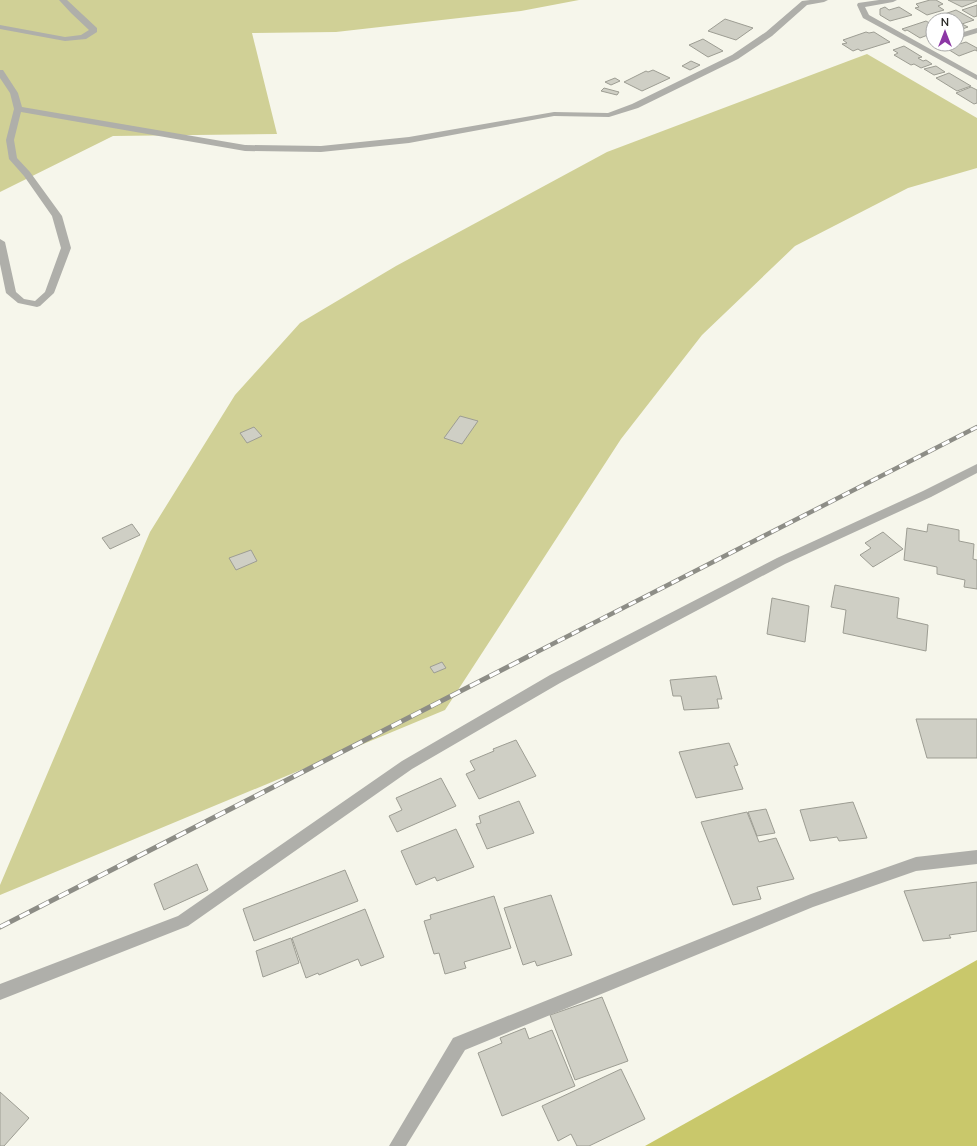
<svg xmlns="http://www.w3.org/2000/svg" width="977" height="1146" viewBox="0 0 977 1146" font-family="Mulish,sans-serif">
  <rect width="100%" height="100%" fill="#f6f6eb"/>
  <!-- green -->
  <g fill="#d0d096">
    <path d="M 0,0 L 579,0 L 521,11 L 336,32 L 252,33 L 277,134 L 113,136 L 0,192 Z"/>
    <path d="M 867,54 L 977,118 L 977,168 L 908,188 L 795,246 L 702,335 L 621,439 L 445,710 L 0,895 L 0,885 L 150,532 L 235,395 L 300,323 L 396,266 L 607,152 Z"/>
  </g>
  <!-- water -->
  <path fill="#c9c86b" d="M 977,960 L 977,1146 L 645,1146 Z"/>
  <!-- building -->
  <g fill="#cfcfc5" stroke="#9d9d93">
    <path d="M 930,0 L 936,0 L 943,4 L 938,6 L 944,10 L 927,15 L 915,8 L 919,7 L 916,4 Z"/>
    <path d="M 948,0 L 977,0 L 977,1 L 962,7 Z"/>
    <path d="M 977,5 L 977,16 L 974,17 L 962,10 Z"/>
    <path d="M 885,7 L 889,10 L 899,7 L 912,15 L 890,21 L 880,15 L 880,9 Z"/>
    <path d="M 956,10 L 974,20 L 962,24 L 968,27 L 957,31 L 957,20 L 935,20 L 933,18 Z"/>
    <path d="M 725,19 L 753,28 L 736,40 L 708,31 Z"/>
    <path d="M 926,21 L 933,25 L 933,33 L 920,38 L 907,30 L 905,31 L 902,29 Z"/>
    <path d="M 866,32 L 869,33 L 874,32 L 890,42 L 861,51 L 858,49 L 853,51 L 842,44 L 847,43 L 843,40 Z"/>
    <path d="M 703,39 L 723,51 L 708,57 L 689,45 Z"/>
    <path d="M 966,42 L 977,48 L 977,51 L 975,50 L 959,56 L 946,48 Z"/>
    <path d="M 904,46 L 922,57 L 918,58 L 923,61 L 926,60 L 932,64 L 921,68 L 914,64 L 911,65 L 894,55 L 898,53 L 893,50 Z"/>
    <path d="M 691,61 L 700,65 L 690,70 L 682,66 Z"/>
    <path d="M 936,66 L 945,72 L 934,75 L 924,69 Z"/>
    <path d="M 653,70 L 670,78 L 642,91 L 624,82 L 646,71 L 648,72 Z"/>
    <path d="M 949,73 L 971,86 L 957,91 L 936,78 Z"/>
    <path d="M 615,78 L 620,81 L 611,85 L 605,82 Z"/>
    <path d="M 971,87 L 977,90 L 977,103 L 974,104 L 956,93 Z"/>
    <path d="M 604,88 L 619,92 L 617,95 L 601,91 Z"/>
    <path d="M 460,416 L 478,421 L 462,444 L 444,438 Z"/>
    <path d="M 254,427 L 262,436 L 247,443 L 240,433 Z"/>
    <path d="M 132,524 L 140,535 L 110,549 L 102,538 Z"/>
    <path d="M 928,524 L 959,530 L 959,541 L 974,544 L 973,559 L 977,560 L 977,589 L 964,587 L 965,580 L 937,574 L 937,567 L 904,560 L 907,528 L 927,532 Z"/>
    <path d="M 883,532 L 903,549 L 873,567 L 860,555 L 871,548 L 865,543 Z"/>
    <path d="M 251,550 L 257,561 L 236,570 L 229,558 Z"/>
    <path d="M 835,585 L 899,598 L 897,618 L 928,625 L 926,651 L 843,633 L 846,610 L 831,607 Z"/>
    <path d="M 772,598 L 809,606 L 805,642 L 767,634 Z"/>
    <path d="M 442,662 L 446,668 L 434,673 L 430,667 Z"/>
    <path d="M 716,676 L 722,699 L 717,699 L 719,708 L 684,710 L 681,696 L 673,696 L 670,680 Z"/>
    <path d="M 916,719 L 977,719 L 977,758 L 927,758 Z"/>
    <path d="M 516,740 L 536,776 L 479,799 L 466,774 L 475,770 L 470,761 L 494,751 L 493,749 Z"/>
    <path d="M 729,743 L 738,765 L 734,766 L 743,789 L 696,798 L 679,752 Z"/>
    <path d="M 441,778 L 456,806 L 397,832 L 389,816 L 402,810 L 396,798 Z"/>
    <path d="M 519,801 L 534,833 L 487,849 L 476,824 L 481,823 L 479,816 Z"/>
    <path d="M 853,802 L 867,838 L 839,841 L 837,837 L 810,841 L 800,810 Z"/>
    <path d="M 766,809 L 775,833 L 757,836 L 748,812 Z"/>
    <path d="M 747,812 L 759,842 L 776,838 L 794,879 L 757,887 L 761,899 L 733,905 L 701,822 Z"/>
    <path d="M 456,829 L 474,867 L 437,881 L 435,877 L 416,885 L 401,851 Z"/>
    <path d="M 197,864 L 208,890 L 164,910 L 154,884 Z"/>
    <path d="M 345,870 L 358,901 L 254,941 L 243,909 Z"/>
    <path d="M 977,882 L 977,931 L 949,935 L 951,938 L 923,941 L 904,891 Z"/>
    <path d="M 551,895 L 572,955 L 537,966 L 535,961 L 523,965 L 504,908 Z"/>
    <path d="M 494,896 L 511,948 L 464,962 L 466,968 L 445,974 L 439,953 L 434,954 L 424,921 L 431,919 L 430,915 Z"/>
    <path d="M 365,909 L 384,957 L 361,966 L 358,959 L 319,975 L 318,973 L 306,978 L 292,938 Z"/>
    <path d="M 291,938 L 299,963 L 263,977 L 256,951 Z"/>
    <path d="M 602,997 L 628,1061 L 575,1080 L 550,1015 Z"/>
    <path d="M 525,1028 L 529,1039 L 552,1030 L 575,1086 L 502,1116 L 478,1053 L 502,1043 L 500,1038 Z"/>
    <path d="M 621,1069 L 645,1119 L 589,1146 L 577,1146 L 571,1134 L 558,1141 L 542,1106 Z"/>
    <path d="M 0,1092 L 29,1118 L 4,1146 L 0,1146 Z"/>
  </g>
  <g fill="none" stroke-linecap="round" stroke-linejoin="round">
    <!-- minor -->
    <g fill="#afafaa" fill-rule="evenodd">
      <path d="M 59,0 L 67,0 L 97,28 L 97,32 L 86,39 L 65,41 L 0,29 L 0,25 L 65,37 L 81,35 L 89,30 L 71,13 Z"/>
      <path d="M 810,0 L 828,0 L 824,2 L 807,5 L 772,36 L 738,59 L 638,108 L 609,117 L 554,116 L 409,143 L 321,152 L 245,151 L 21,112 L 14,140 L 17,158 L 30,172 L 62,216 L 71,248 L 54,293 L 40,306 L 37,307 L 18,303 L 6,293 L 0,264 L 0,239 L 5,242 L 16,292 L 24,299 L 35,301 L 45,292 L 61,248 L 52,216 L 24,176 L 9,159 L 6,140 L 14,109 L 10,93 L 0,78 L 0,70 L 3,70 L 18,93 L 22,107 L 245,145 L 321,146 L 409,137 L 554,112 L 608,113 L 632,104 L 732,55 L 766,32 L 802,1 Z"/>
      <path d="M 879,0 L 897,0 L 893,2 L 865,7 L 869,15 L 977,75 L 977,80 L 863,18 L 857,5 L 858,3 Z"/>
      <path d="M 977,28 L 977,33 L 957,39 L 957,34 Z"/>
      <path d="M 977,464 L 977,473 L 931,497 L 785,564 L 560,683 L 412,769 L 188,926 L 0,1000 L 0,984 L 178,916 L 402,761 L 550,675 L 777,558 L 923,491 Z"/>
      <path d="M 977,850 L 977,864 L 916,871 L 813,907 L 465,1050 L 406,1146 L 389,1146 L 453,1038 L 811,894 L 916,857 Z"/>
    </g>
    <defs>
      <path id="rail-far1" d="M 529,656 L 977,427"/>
      <path id="rail" d="M 0,927 L 531,655"/>
    </defs>
    <!-- rail-far1 casing -->
    <use href="#rail-far1" stroke="#8d8d86" stroke-width="4.5"/>
    <!-- rail casing -->
    <use href="#rail" stroke="#8d8d86" stroke-width="5"/>
    <!-- rail-far1 -->
    <use href="#rail-far1" stroke="#fff" stroke-width="3" stroke-dasharray="8" stroke-linecap="butt"/>
    <!-- rail -->
    <use href="#rail" stroke="#fff" stroke-width="3.5" stroke-dasharray="11" stroke-linecap="butt"/>
  </g>
  <!-- north arrow -->
  <g transform="translate(945 32)"><circle r="19" fill="#ffffff" stroke="#a9a9a8"/>
  <path d="M0-3L7 15L0 10L-7 15Z" fill="#8c37a5"/>
  <text y="-6" font-size="11" font-weight="bold" text-anchor="middle" fill="#292925">N</text>
  </g>
</svg>
